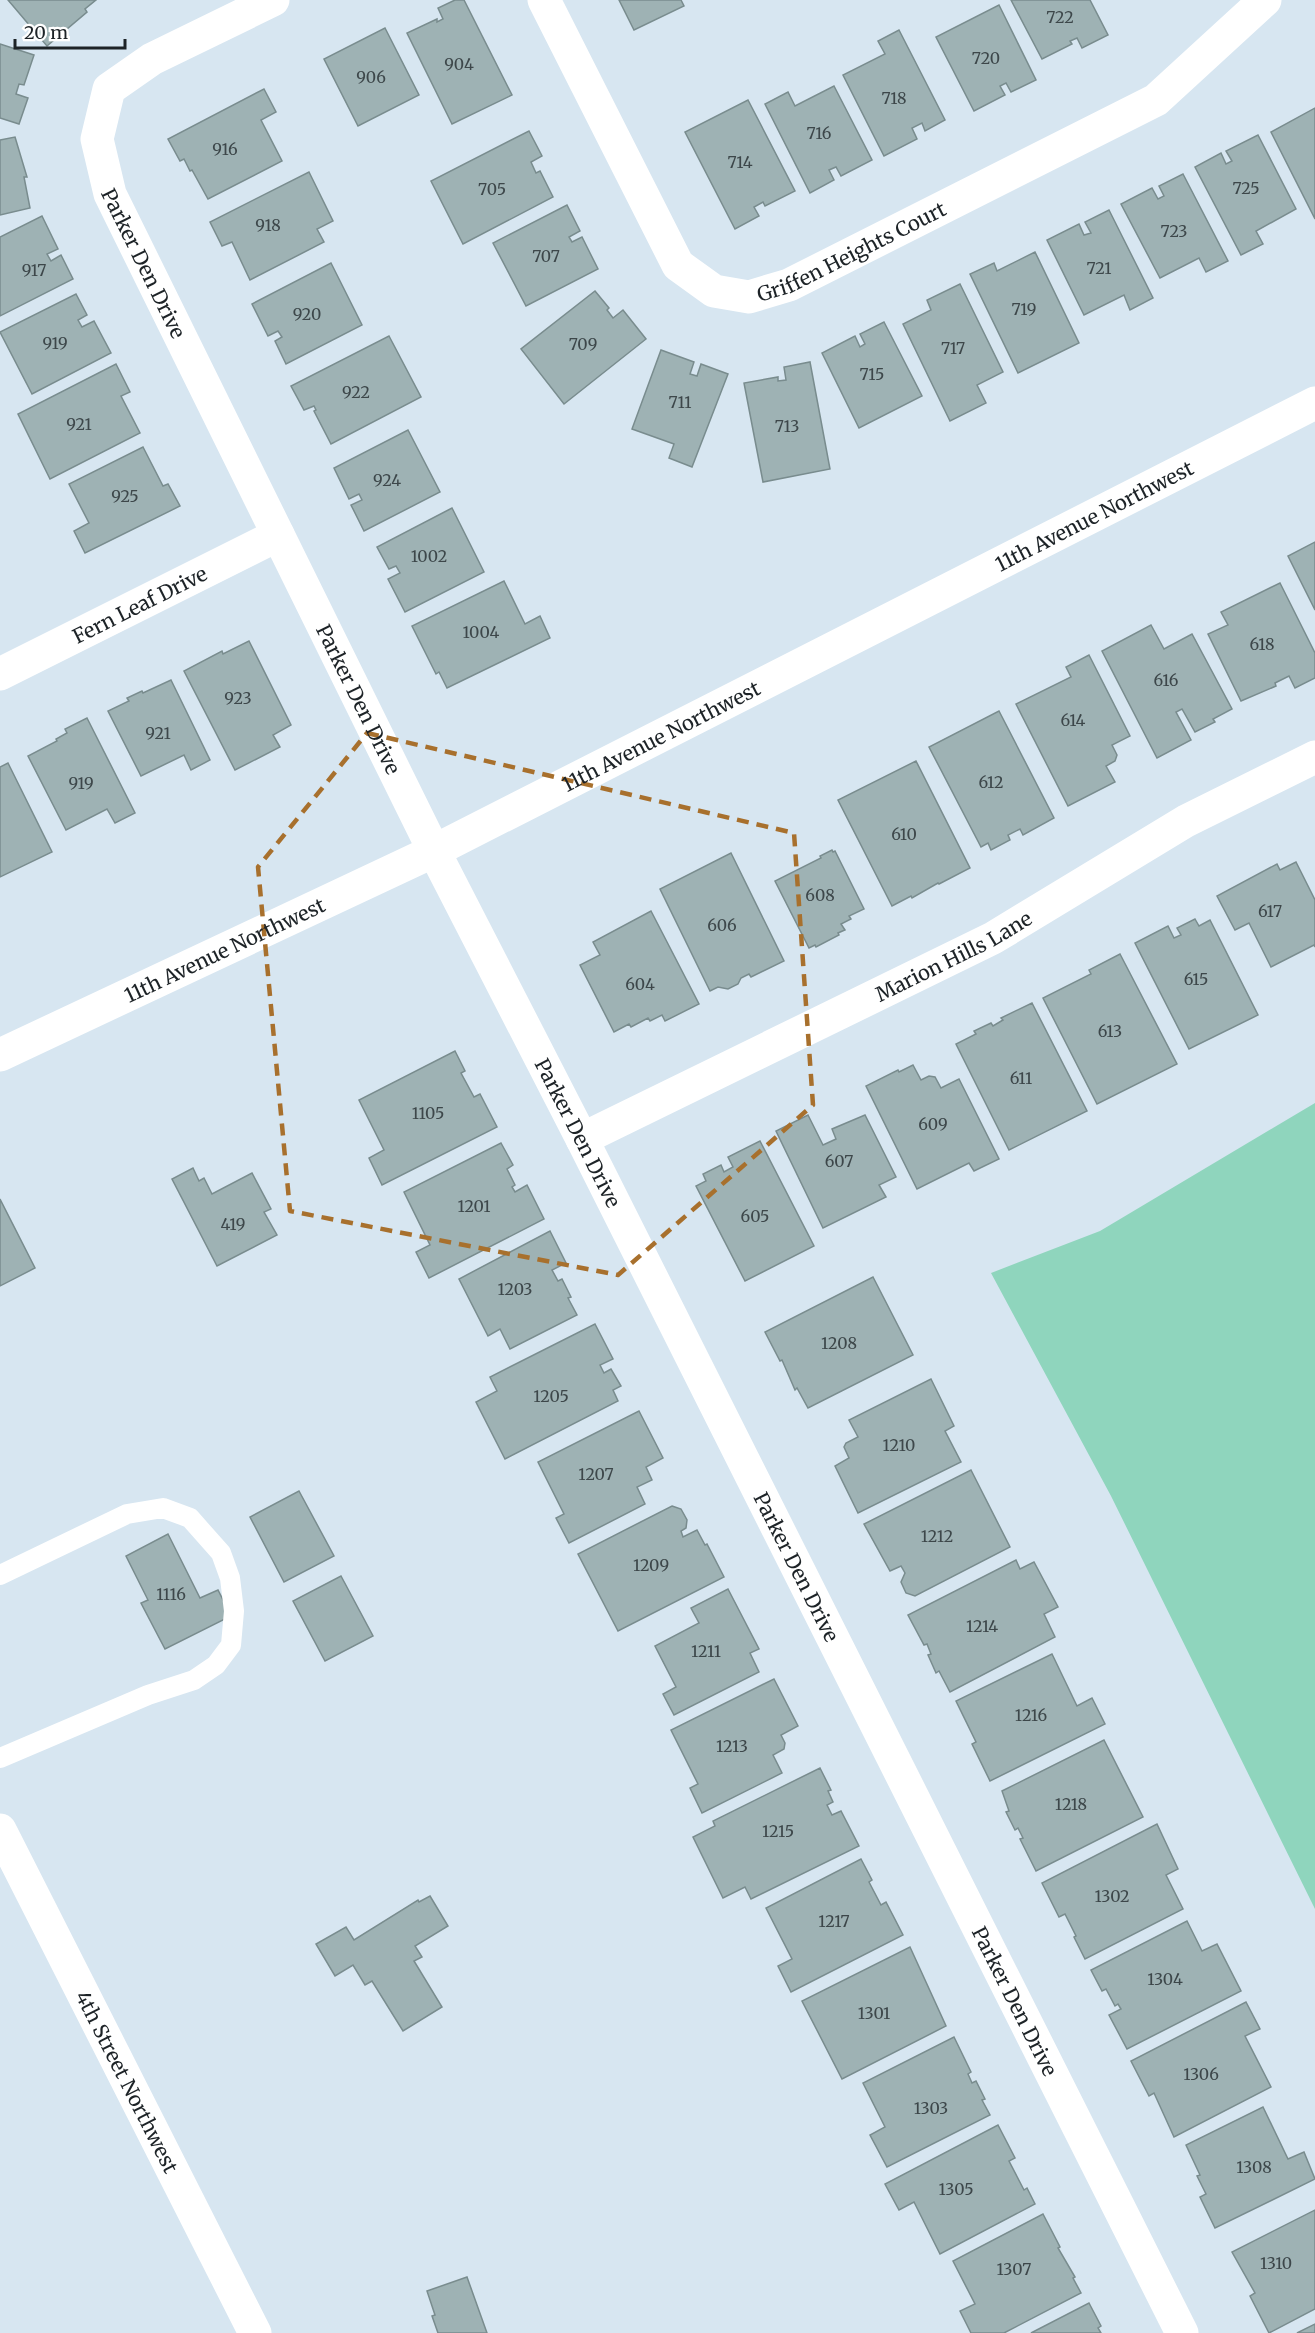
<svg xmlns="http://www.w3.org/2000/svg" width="1315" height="2333" viewBox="0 0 1315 2333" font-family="Merriweather,serif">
  <rect width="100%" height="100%" fill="#d7e6f1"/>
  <!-- water -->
  <path fill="#8fd5bd" d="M 1315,1103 L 1315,1909 L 1111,1496 L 991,1273 L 1100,1231 Z"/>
  <!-- building -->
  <g fill="#9eb2b4" stroke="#798c8e" stroke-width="1.5">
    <path d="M 8,0 L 96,0 L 85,9 L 87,12 L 47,46 Z"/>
    <path d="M 455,0 L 464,0 L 512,95 L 452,124 L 407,33 L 437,19 L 437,22 L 443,19 L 438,8 Z"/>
    <path d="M 619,0 L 681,0 L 684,6 L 634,30 Z"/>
    <path d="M 1011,0 L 1090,0 L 1108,35 L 1082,48 L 1077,38 L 1070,41 L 1072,44 L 1042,59 Z"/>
    <path d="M 999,5 L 1036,80 L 1011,92 L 1006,83 L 1000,86 L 1005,95 L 974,111 L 936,37 Z"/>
    <path d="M 385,28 L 419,95 L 358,126 L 324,59 Z"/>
    <path d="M 899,30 L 945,120 L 925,131 L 922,123 L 912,128 L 917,139 L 884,156 L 843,75 L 885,54 L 878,41 Z"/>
    <path d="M 0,44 L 34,55 L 24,85 L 19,84 L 16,94 L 28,98 L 19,124 L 0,118 Z"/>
    <path d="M 834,86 L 872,160 L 841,176 L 836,167 L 829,170 L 834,180 L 810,193 L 765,104 L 788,92 L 795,106 Z"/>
    <path d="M 264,89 L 276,112 L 261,120 L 282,161 L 208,199 L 192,170 L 190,171 L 184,159 L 180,161 L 168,139 Z"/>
    <path d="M 748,100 L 795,191 L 765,206 L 763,202 L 754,207 L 759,216 L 735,229 L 685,132 Z"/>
    <path d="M 1315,108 L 1315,219 L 1271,132 Z"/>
    <path d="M 529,131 L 542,156 L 531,162 L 536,173 L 540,171 L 553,197 L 463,244 L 431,181 Z"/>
    <path d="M 1258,135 L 1296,209 L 1256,231 L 1263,244 L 1241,255 L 1195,167 L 1221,153 L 1226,164 L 1232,161 L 1226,151 Z"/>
    <path d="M 15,137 L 27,177 L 24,177 L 30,208 L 0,215 L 0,140 Z"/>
    <path d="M 309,172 L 333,221 L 317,229 L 324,242 L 250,280 L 232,242 L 222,246 L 210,222 Z"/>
    <path d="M 1183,174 L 1228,261 L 1206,272 L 1199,258 L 1160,278 L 1121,204 L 1152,188 L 1158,199 L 1164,196 L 1159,186 Z"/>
    <path d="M 567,205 L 580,231 L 569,237 L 572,242 L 582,237 L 598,269 L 526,306 L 493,243 Z"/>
    <path d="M 1109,210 L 1153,298 L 1130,310 L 1124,295 L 1084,315 L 1047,240 L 1079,224 L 1084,235 L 1091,233 L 1085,222 Z"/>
    <path d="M 42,216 L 58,249 L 47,254 L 51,261 L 61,255 L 73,279 L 0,316 L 0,237 Z"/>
    <path d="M 1035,252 L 1079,343 L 1018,373 L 970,274 L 994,263 L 997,271 Z"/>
    <path d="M 331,263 L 362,325 L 286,364 L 275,341 L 282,337 L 278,331 L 268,336 L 252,304 Z"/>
    <path d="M 960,284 L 1003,372 L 977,385 L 986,403 L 950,421 L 903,324 L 931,310 L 927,300 Z"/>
    <path d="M 595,291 L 609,308 L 607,310 L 613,318 L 623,310 L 646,339 L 564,404 L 521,349 Z"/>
    <path d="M 76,294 L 87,315 L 78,320 L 82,327 L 94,321 L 111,353 L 32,394 L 0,332 Z"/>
    <path d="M 884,322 L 922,396 L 859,428 L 822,353 L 855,336 L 860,347 L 865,344 L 860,334 Z"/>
    <path d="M 389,336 L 421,397 L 331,444 L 314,411 L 316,410 L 314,406 L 304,410 L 291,386 Z"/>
    <path d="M 661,350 L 694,362 L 690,374 L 697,376 L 701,364 L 728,374 L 692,467 L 669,458 L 674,444 L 632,429 Z"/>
    <path d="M 810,362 L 830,469 L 763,482 L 744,383 L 778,377 L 778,381 L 786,380 L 784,367 Z"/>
    <path d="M 116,364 L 130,392 L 121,396 L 140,433 L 50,479 L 18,414 Z"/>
    <path d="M 408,430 L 440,492 L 364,531 L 351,505 L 362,500 L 359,494 L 349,499 L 334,468 Z"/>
    <path d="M 143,447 L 163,486 L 168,484 L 180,506 L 85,553 L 74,531 L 89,523 L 69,484 Z"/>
    <path d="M 452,508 L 484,572 L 405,612 L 388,579 L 400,573 L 396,566 L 389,569 L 377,547 Z"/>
    <path d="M 1315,542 L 1315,610 L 1288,556 Z"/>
    <path d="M 504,581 L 525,624 L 540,616 L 550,638 L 447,688 L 439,672 L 436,674 L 412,626 Z"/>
    <path d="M 1280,583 L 1315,653 L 1315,678 L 1295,688 L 1289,676 L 1275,683 L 1276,686 L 1241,701 L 1208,634 L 1228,625 L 1221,612 Z"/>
    <path d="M 1151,625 L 1164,649 L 1192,634 L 1232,709 L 1213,719 L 1215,722 L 1195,732 L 1182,709 L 1176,712 L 1191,740 L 1157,758 L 1102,651 Z"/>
    <path d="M 249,641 L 291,725 L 273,735 L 280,747 L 235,770 L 184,671 L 222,651 L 223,654 Z"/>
    <path d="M 1089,655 L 1130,736 L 1112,745 L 1117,755 L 1115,761 L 1106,766 L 1115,782 L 1068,806 L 1016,704 L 1071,677 L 1066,667 Z"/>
    <path d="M 171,680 L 210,760 L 191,770 L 184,755 L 141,776 L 108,711 L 129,701 L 127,698 L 142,691 L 143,693 Z"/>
    <path d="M 999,711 L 1054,818 L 1023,835 L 1020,829 L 1008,835 L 1010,840 L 991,850 L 988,843 L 981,847 L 929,747 Z"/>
    <path d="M 87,718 L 135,813 L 115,823 L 107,809 L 66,830 L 28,756 L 57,741 L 56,739 L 67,733 L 65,729 Z"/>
    <path d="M 916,761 L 970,868 L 939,884 L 938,883 L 912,898 L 911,896 L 892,906 L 838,800 Z"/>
    <path d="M 8,763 L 52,852 L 0,877 L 0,767 Z"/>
    <path d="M 832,850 L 833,852 L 835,851 L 864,909 L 849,916 L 851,919 L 841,924 L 845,930 L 838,933 L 839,935 L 816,947 L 815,945 L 809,948 L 775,881 L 821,858 L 820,856 Z"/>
    <path d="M 731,853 L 784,961 L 751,977 L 749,974 L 741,978 L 738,984 L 728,989 L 718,987 L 710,991 L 660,889 Z"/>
    <path d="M 1296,862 L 1315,900 L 1315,947 L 1314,945 L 1271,967 L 1249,923 L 1235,930 L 1217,896 L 1277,864 L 1280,870 Z"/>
    <path d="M 651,911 L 699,1004 L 665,1021 L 662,1015 L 650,1021 L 648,1018 L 631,1027 L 629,1024 L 614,1032 L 580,965 L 600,955 L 593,942 Z"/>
    <path d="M 1195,919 L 1199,926 L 1210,920 L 1258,1015 L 1189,1049 L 1135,943 L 1168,926 L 1174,938 L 1181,935 L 1177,928 Z"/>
    <path d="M 1120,954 L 1177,1064 L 1097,1104 L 1043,998 L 1091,974 L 1089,970 Z"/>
    <path d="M 1032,1003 L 1087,1111 L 1009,1150 L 956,1044 L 976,1034 L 974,1031 L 991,1023 L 993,1026 L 1003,1020 L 1001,1018 Z"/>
    <path d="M 455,1051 L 465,1071 L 461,1073 L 474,1097 L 480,1094 L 497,1127 L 382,1185 L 369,1158 L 384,1150 L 359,1100 Z"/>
    <path d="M 913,1065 L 921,1080 L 929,1076 L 935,1077 L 941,1088 L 959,1079 L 999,1159 L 974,1171 L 969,1163 L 917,1189 L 866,1086 L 898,1070 L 899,1072 Z"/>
    <path d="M 808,1115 L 823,1145 L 836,1139 L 832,1129 L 865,1115 L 896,1177 L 879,1185 L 886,1197 L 823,1228 L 776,1131 Z"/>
    <path d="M 760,1141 L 814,1246 L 745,1281 L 696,1186 L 706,1181 L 703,1174 L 721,1165 L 724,1172 L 733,1167 L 728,1157 Z"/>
    <path d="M 501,1143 L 513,1165 L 507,1169 L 515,1185 L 512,1187 L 515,1192 L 527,1185 L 544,1219 L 429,1278 L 416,1252 L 430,1245 L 404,1192 Z"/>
    <path d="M 193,1168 L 199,1181 L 204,1178 L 212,1194 L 252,1173 L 271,1209 L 264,1212 L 277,1235 L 217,1266 L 172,1179 Z"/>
    <path d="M 0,1199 L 35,1268 L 0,1286 Z"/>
    <path d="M 550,1231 L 566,1263 L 552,1270 L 558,1281 L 562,1279 L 571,1297 L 568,1298 L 577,1315 L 510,1349 L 500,1329 L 488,1336 L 459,1279 Z"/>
    <path d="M 873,1277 L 913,1355 L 808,1408 L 797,1388 L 795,1390 L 782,1360 L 780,1361 L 765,1332 Z"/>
    <path d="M 595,1324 L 613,1359 L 600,1365 L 604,1373 L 611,1369 L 621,1386 L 613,1390 L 618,1401 L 505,1459 L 476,1402 L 497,1391 L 490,1377 Z"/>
    <path d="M 931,1379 L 954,1426 L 945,1431 L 961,1462 L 858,1513 L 835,1466 L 849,1458 L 844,1447 L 846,1443 L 858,1437 L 849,1420 Z"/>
    <path d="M 639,1411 L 663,1458 L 646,1467 L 652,1480 L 637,1487 L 645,1504 L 569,1543 L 556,1518 L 564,1514 L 538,1462 Z"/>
    <path d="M 971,1470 L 1010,1547 L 915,1596 L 906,1593 L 901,1582 L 905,1573 L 901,1566 L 890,1571 L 864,1524 Z"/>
    <path d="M 299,1491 L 334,1556 L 284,1582 L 250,1517 Z"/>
    <path d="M 672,1506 L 681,1509 L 687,1520 L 686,1528 L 681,1531 L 683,1537 L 697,1530 L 705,1545 L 707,1544 L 724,1577 L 618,1631 L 578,1554 Z"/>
    <path d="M 168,1534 L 200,1598 L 218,1590 L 231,1616 L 165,1649 L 141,1603 L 148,1600 L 126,1556 Z"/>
    <path d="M 1016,1560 L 1020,1569 L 1034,1562 L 1058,1607 L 1044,1614 L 1055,1637 L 950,1692 L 939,1671 L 936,1673 L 928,1655 L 931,1654 L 927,1644 L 924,1645 L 908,1615 Z"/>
    <path d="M 341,1576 L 373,1636 L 325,1661 L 293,1601 Z"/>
    <path d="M 728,1589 L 759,1649 L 750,1653 L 759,1672 L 674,1715 L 663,1694 L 676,1687 L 655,1646 L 699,1623 L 691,1608 Z"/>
    <path d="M 1052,1654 L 1077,1706 L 1092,1698 L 1105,1724 L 990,1781 L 972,1744 L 976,1742 L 956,1701 Z"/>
    <path d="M 774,1679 L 798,1726 L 781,1735 L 785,1743 L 784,1749 L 773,1755 L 782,1773 L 702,1813 L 690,1788 L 698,1784 L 671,1730 Z"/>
    <path d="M 1104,1740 L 1143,1817 L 1036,1871 L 1020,1839 L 1023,1838 L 1018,1828 L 1015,1830 L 1006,1812 L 1009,1811 L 1002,1791 Z"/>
    <path d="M 820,1768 L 831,1790 L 828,1791 L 833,1802 L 827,1805 L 832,1815 L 841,1811 L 859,1846 L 751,1899 L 745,1887 L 723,1898 L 693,1837 L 715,1826 L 713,1821 Z"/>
    <path d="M 1157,1824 L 1178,1869 L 1166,1875 L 1183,1909 L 1085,1959 L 1074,1937 L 1076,1936 L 1065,1914 L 1059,1917 L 1042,1883 Z"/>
    <path d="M 861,1859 L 872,1880 L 869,1882 L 881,1905 L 886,1902 L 903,1935 L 791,1992 L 778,1966 L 792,1959 L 766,1908 Z"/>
    <path d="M 430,1896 L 448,1926 L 415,1946 L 422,1957 L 414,1961 L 442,2007 L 403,2031 L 372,1981 L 365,1985 L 353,1965 L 335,1976 L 316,1944 L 346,1927 L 354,1940 L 418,1900 L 419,1902 Z"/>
    <path d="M 1187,1921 L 1202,1951 L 1217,1944 L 1241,1991 L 1127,2049 L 1109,2015 L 1121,2009 L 1118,2004 L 1115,2006 L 1106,1989 L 1102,1991 L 1091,1970 Z"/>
    <path d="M 910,1947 L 946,2026 L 842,2079 L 802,2001 Z"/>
    <path d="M 1246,2002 L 1260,2029 L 1245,2036 L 1271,2087 L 1174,2137 L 1154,2093 L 1149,2096 L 1131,2061 Z"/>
    <path d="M 954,2037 L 971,2072 L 968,2074 L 972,2083 L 976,2081 L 985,2099 L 982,2100 L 990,2115 L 887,2167 L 870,2135 L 885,2127 L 863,2083 Z"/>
    <path d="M 1263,2107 L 1288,2159 L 1304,2152 L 1315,2179 L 1215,2228 L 1200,2197 L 1206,2194 L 1197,2176 L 1200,2175 L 1186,2145 Z"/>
    <path d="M 998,2125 L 1015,2158 L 1009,2161 L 1024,2190 L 1027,2188 L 1035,2204 L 940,2254 L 914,2202 L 899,2210 L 885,2184 Z"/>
    <path d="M 1315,2210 L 1315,2309 L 1269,2333 L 1250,2296 L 1255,2293 L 1232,2252 Z"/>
    <path d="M 1043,2214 L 1060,2247 L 1058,2248 L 1075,2277 L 1073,2278 L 1081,2293 L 1004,2333 L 971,2333 L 960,2311 L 975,2304 L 953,2261 Z"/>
    <path d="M 467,2277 L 487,2333 L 438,2333 L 432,2316 L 435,2315 L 427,2291 Z"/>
    <path d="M 1089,2303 L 1101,2326 L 1098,2328 L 1101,2333 L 1031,2333 Z"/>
    <path d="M 1315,2324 L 1315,2333 L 1297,2333 Z"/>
  </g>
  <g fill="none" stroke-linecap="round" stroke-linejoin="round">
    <!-- service -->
    <path stroke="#fff" stroke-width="20" d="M 0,1575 L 127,1514 L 163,1508 L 190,1518 L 221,1553 L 230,1578 L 234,1611 L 231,1645 L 216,1665 L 194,1680 L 148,1695 L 0,1758"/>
    <!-- minor -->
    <g stroke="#fff" stroke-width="33">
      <path id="s1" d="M 273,0 L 152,59 L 109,89 L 97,139 L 110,194 L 434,851 L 582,1139 L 1182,2333"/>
      <path id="s2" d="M 544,0 L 678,265 L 714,291 L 749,297 L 789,285 L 1156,100 L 1265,0"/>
      <path id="s3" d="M 0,674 L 278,535"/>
      <path id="s4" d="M 582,1139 L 993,938 L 1186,821 L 1315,757"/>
      <path id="s5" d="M 0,1830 L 255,2333"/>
    </g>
    <!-- tertiary -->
    <path stroke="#fff" stroke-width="33" id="s6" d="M 0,1055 L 434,851 L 1315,403"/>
  </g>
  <!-- marked area -->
  <path fill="none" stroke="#a8702d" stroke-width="4.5" stroke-dasharray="12 8" stroke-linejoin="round" d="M 367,733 L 794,833 L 813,1105 L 618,1275 L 290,1211 L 258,867 Z"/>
  <g text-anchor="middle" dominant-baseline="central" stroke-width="4.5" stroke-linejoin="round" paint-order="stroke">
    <!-- number labels -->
    <g font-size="16" fill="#3d474a">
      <text x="1060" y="17">722</text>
      <text x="986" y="58">720</text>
      <text x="459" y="64">904</text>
      <text x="371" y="77">906</text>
      <text x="894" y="98">718</text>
      <text x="819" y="133">716</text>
      <text x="225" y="149">916</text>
      <text x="740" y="162">714</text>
      <text x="1246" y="188">725</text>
      <text x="492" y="189">705</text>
      <text x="268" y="225">918</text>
      <text x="1174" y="231">723</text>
      <text x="546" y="256">707</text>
      <text x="1099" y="268">721</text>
      <text x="34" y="270">917</text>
      <text x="1024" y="309">719</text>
      <text x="307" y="314">920</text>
      <text x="55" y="343">919</text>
      <text x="583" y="344">709</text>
      <text x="953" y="348">717</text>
      <text x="872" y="374">715</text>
      <text x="356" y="392">922</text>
      <text x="680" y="402">711</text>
      <text x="79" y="424">921</text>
      <text x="787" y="426">713</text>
      <text x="387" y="480">924</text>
      <text x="125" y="496">925</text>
      <text x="429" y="556">1002</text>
      <text x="481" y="632">1004</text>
      <text x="1262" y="644">618</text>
      <text x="1166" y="680">616</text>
      <text x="238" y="698">923</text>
      <text x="1073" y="720">614</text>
      <text x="158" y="733">921</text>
      <text x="991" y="782">612</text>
      <text x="81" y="783">919</text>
      <text x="904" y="834">610</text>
      <text x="820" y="895">608</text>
      <text x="1270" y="911">617</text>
      <text x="722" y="925">606</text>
      <text x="1196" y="979">615</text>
      <text x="640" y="984">604</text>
      <text x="1110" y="1031">613</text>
      <text x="1021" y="1078">611</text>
      <text x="428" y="1113">1105</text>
      <text x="933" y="1124">609</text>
      <text x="839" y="1161">607</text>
      <text x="474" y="1206">1201</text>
      <text x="755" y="1216">605</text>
      <text x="233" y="1224">419</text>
      <text x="515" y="1289">1203</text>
      <text x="839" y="1343">1208</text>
      <text x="551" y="1396">1205</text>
      <text x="899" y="1445">1210</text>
      <text x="596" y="1474">1207</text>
      <text x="937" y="1536">1212</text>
      <text x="651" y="1565">1209</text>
      <text x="171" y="1594">1116</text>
      <text x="982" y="1626">1214</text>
      <text x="706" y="1651">1211</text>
      <text x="1031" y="1715">1216</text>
      <text x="732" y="1746">1213</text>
      <text x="1071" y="1804">1218</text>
      <text x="778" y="1831">1215</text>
      <text x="1112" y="1896">1302</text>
      <text x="834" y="1921">1217</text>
      <text x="1165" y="1979">1304</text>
      <text x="874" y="2013">1301</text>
      <text x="1201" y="2074">1306</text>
      <text x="931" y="2108">1303</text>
      <text x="1254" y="2167">1308</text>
      <text x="956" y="2189">1305</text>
      <text x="1276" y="2263">1310</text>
      <text x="1014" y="2269">1307</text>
    </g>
    <!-- street labels -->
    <g font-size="20" fill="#1d2327" stroke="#fff">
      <text stroke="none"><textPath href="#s2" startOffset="489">Griffen Heights Court</textPath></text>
      <text stroke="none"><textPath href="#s1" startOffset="372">Parker Den Drive</textPath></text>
      <text stroke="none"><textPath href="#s6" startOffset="1220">11th Avenue Northwest</textPath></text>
      <text stroke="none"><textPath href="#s3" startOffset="156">Fern Leaf Drive</textPath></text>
      <text stroke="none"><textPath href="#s1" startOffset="858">Parker Den Drive</textPath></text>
      <text stroke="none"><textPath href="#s6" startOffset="734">11th Avenue Northwest</textPath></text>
      <text stroke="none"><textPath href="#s6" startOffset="248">11th Avenue Northwest</textPath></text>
      <text stroke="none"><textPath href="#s4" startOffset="414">Marion Hills Lane</textPath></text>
      <text stroke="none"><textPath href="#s1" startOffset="1344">Parker Den Drive</textPath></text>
      <text stroke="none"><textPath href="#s1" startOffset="1830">Parker Den Drive</textPath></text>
      <text stroke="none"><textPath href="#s1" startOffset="2316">Parker Den Drive</textPath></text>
      <text stroke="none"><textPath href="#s5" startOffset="282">4th Street Northwest</textPath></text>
    </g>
  </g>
  <!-- scale -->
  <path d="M15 39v9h110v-9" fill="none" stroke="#1d2327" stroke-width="3"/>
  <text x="24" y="39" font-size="18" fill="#1d2327" stroke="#ffffff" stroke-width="4.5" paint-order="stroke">20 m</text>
</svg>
